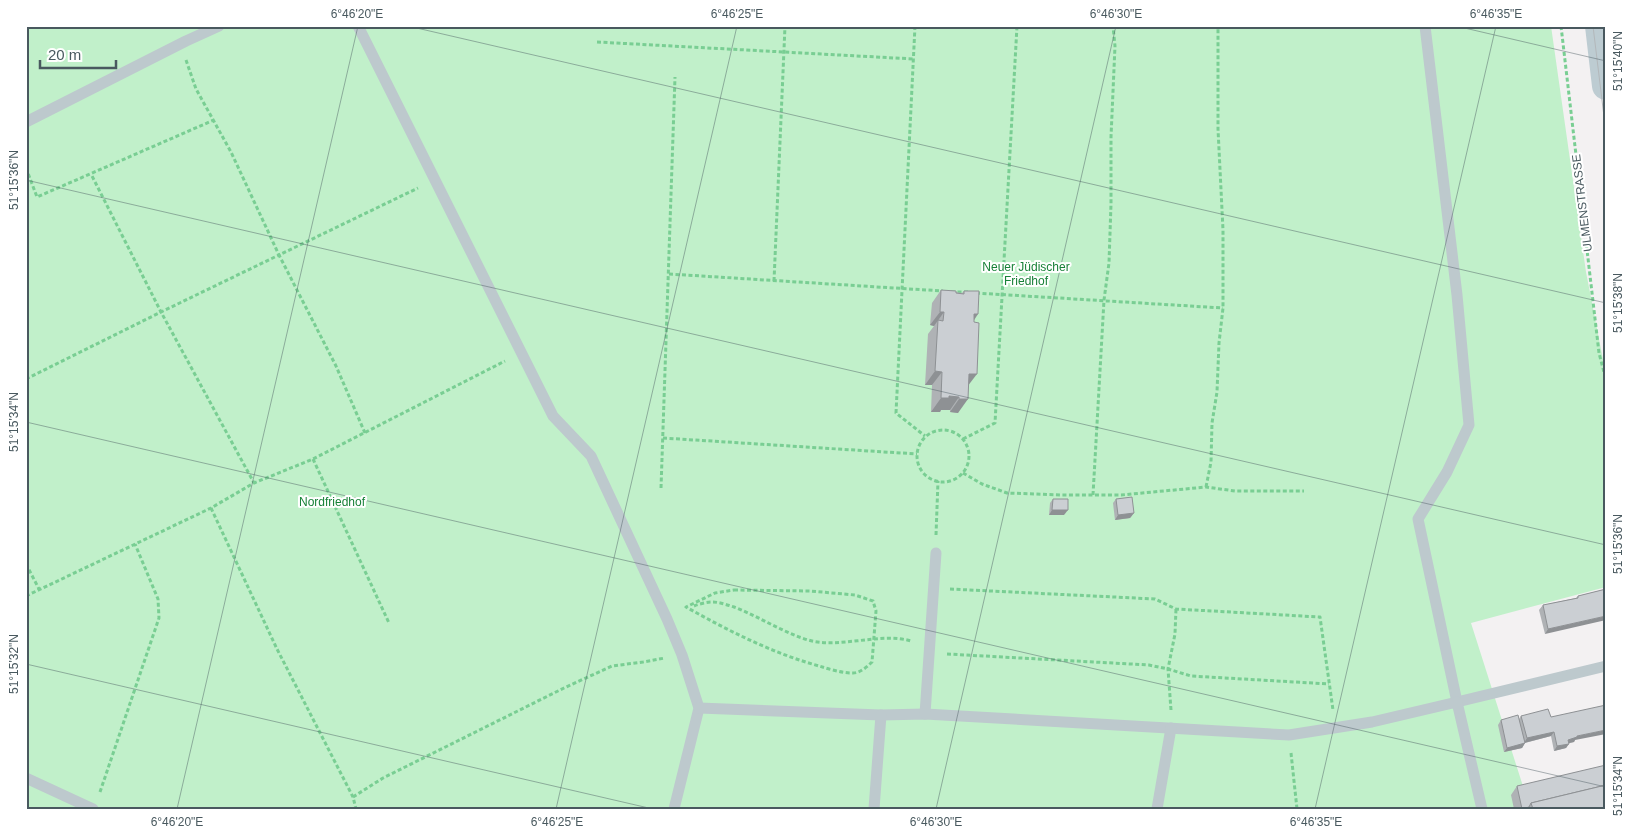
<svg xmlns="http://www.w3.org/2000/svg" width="1632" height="835" viewBox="0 0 1632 835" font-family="Arial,sans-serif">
  <rect width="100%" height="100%" fill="#f3f1f2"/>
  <!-- green -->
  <path fill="#c1f0ca" d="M 26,26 L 1551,26 L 1586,272 L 1606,375 L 1606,587 L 1471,623 L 1528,802 L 1606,809 L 26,809 Z"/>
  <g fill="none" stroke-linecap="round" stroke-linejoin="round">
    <!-- path -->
    <g stroke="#79ce93" stroke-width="3" stroke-dasharray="4 2.5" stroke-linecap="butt">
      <path d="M 767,26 L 785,27"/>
      <path d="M 915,26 L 896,413 L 925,436"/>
      <path d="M 1561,26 L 1599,353 L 1606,380"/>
      <path d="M 597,42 L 914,59"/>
      <path d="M 186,60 L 196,89 L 231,152 L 279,255 L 161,312 L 254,483"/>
      <path d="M 26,168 L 37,197 L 214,120"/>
      <path d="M 669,274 L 943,291"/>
      <path d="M 774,281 L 785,26"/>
      <path d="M 951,292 L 968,292"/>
      <path d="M 976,293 L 1223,308"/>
      <path d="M 26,379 L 161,312 L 91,174"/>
      <circle cx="943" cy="456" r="26"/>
      <path d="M 365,433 L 336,366 L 279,255 L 418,188"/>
      <path d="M 663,438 L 917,454"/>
      <path d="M 963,439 L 995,423 L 1017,26"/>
      <path d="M 313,459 L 389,623"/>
      <path d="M 963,473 L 982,484 L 1007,493 L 1062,495 L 1121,495 L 1206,487 L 1235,491 L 1304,491"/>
      <path d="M 1206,487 L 1211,462 L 1212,423 L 1217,392 L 1219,343 L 1223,308 L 1223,230 L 1218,129 L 1218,26"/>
      <path d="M 661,488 L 675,77"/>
      <path d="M 1093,495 L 1104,300 L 1109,263 L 1111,204 L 1111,137 L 1115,46 L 1113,26"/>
      <path d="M 211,508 L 277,649 L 353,797 L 356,809"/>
      <path d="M 936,535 L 938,481"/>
      <path d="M 26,564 L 39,589"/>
      <path d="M 950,589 L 1155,599 L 1176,609 L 1320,617 L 1333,710"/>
      <path d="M 734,590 L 810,591 L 855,595 L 873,601 L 876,611 L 872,662 C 867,667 860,673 853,673 C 841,673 829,669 819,666 C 772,653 729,631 686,607 L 715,593 Z"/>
      <path d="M 26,596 L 211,508 L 254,483 L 313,459 L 505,361"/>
      <path d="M 694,606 C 699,604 706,602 712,602 C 720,602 727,605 734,607 C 760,617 782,632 808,640 C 840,649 880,632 911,641"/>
      <path d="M 947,654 L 1149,665 L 1168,669 L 1191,676 L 1329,684"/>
      <path d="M 1171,710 L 1168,669 L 1175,634 L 1176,609"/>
      <path d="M 1291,753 L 1297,809"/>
      <path d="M 100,792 L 159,618 L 158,599 L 135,544"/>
      <path d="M 353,797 L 383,778 L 564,688 L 612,666 L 643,662 L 665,658"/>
    </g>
    <!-- service -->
    <g stroke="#bdc9cd" stroke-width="11">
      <path d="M 358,26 L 553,416 L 591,456 L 667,619 L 682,655 L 699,708 L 674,809"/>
      <path d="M 1425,26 L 1457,295 L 1469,425 L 1447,472 L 1418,519 L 1457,702 L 1606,666"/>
      <path d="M 26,122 L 186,41 L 219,26"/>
      <path d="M 699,708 L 881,715 L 925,714 L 1289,735 L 1372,722 L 1457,702 L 1482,809"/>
      <path d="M 925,714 L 936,553"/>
      <path d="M 26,778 L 93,809"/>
      <path d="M 874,809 L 881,715"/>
      <path d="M 1157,809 L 1171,728"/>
    </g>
    <!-- secondary -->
    <path stroke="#bdccd2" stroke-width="28" d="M 1599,26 L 1606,86"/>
    <!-- tram -->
    <g stroke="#b3b8bb" stroke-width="1">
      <path d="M 1593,26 L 1606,133"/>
      <path d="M 1604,26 L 1606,37"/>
    </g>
  </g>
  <!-- wall -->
  <g fill="#afb2b5">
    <path d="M 941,290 L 962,293 L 964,291 L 974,320 L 968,386 L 958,413 L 950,412 L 950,410 L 941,410 L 940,412 L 931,412 L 932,385 L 925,385 L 928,334 L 934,326 L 930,325 L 932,303 Z"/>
    <path d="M 1053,499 L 1064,515 L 1049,515 L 1050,503 Z"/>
    <path d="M 1116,499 L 1134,513 L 1130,518 L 1115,520 L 1113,503 Z"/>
    <path d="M 1606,572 L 1606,582 L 1604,574 Z"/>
    <path d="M 1606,589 L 1545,634 L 1539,610 L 1543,605 L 1576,598 L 1578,596 Z"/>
    <path d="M 1521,716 L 1551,717 L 1575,740 L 1574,742 L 1569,743 L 1566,748 L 1554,751 L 1551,736 L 1525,743 L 1522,748 L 1504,752 L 1498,725 L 1501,720 L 1519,719 Z"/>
    <path d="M 1517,786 L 1606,809 L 1514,809 L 1511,795 Z"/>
  </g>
  <!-- shaded-wall -->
  <g fill="#8e9194">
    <path d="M 940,312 L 944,312 L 934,326 L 930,325 Z"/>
    <path d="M 974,314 L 978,314 L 969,328 Z"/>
    <path d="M 935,371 L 942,372 L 932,385 L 925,385 Z"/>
    <path d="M 969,374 L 977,374 L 967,387 Z"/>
    <path d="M 949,396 L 959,397 L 950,410 L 941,410 L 940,412 L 931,412 L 941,398 Z"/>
    <path d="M 959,399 L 968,399 L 958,413 L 950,412 Z"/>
    <path d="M 1052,510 L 1068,510 L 1064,515 L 1049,515 Z"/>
    <path d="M 1134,513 L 1130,518 L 1115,520 L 1118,515 Z"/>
    <path d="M 1606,616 L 1606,620 L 1545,634 L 1548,629 Z"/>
    <path d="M 1606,730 L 1606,734 L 1575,740 L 1574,742 L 1565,744 L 1568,740 L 1577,736 Z"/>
    <path d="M 1554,732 L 1551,736 L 1524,743 L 1527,738 Z"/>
    <path d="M 1525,743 L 1522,748 L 1504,752 L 1507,748 Z"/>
    <path d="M 1569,744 L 1566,748 L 1554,751 L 1557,746 Z"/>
  </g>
  <!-- building -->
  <g fill="#cbcfd3" stroke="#8e9194">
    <path d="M 941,290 L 956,291 L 956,293 L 964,294 L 964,291 L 979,291 L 978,314 L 974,314 L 974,322 L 979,323 L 977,374 L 969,374 L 968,399 L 959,399 L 959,397 L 949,396 L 949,398 L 941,398 L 942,372 L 935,371 L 938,320 L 943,321 L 944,312 L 940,312 Z"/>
    <path d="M 1132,497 L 1134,513 L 1118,515 L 1116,499 Z"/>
    <path d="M 1053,499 L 1068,499 L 1068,510 L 1052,510 Z"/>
    <path d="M 1606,589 L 1606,616 L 1548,629 L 1543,605 L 1578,598 L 1578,596 Z"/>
    <path d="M 1606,705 L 1606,730 L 1577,736 L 1577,737 L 1568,740 L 1569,744 L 1557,746 L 1554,732 L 1527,738 L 1521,716 L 1548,709 L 1551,717 Z"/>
    <path d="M 1518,715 L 1525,743 L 1507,748 L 1501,720 Z"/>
    <path d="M 1606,765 L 1606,785 L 1531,803 L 1529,807 L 1522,809 L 1517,786 Z"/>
    <path d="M 1606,785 L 1606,809 L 1533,809 L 1531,803 Z"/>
  </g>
  <!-- ticks -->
  <path fill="none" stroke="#49595f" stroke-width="1" stroke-opacity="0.45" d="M 408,26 L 1606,303M 1456,26 L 1606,61M 26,180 L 1606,545M 26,422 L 1606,787M 26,664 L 653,809M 177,809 L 358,26M 556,809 L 737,26M 936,809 L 1116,26M 1315,809 L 1496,26"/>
  <g text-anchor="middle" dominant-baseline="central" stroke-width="4" stroke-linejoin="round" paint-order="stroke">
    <!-- street labels -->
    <g font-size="12" fill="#49595f" stroke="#fff">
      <text transform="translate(1582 203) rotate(-97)">ULMENSTRASSE</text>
    </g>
    <!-- park labels -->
    <g font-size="12" fill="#188138" stroke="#fff">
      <text x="1026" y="267">Neuer Jüdischer<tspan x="1026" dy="14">Friedhof</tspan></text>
      <text x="332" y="502">Nordfriedhof</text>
    </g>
  </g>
  <!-- border -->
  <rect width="1632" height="835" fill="none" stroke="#ffffff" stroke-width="55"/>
  <!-- scale -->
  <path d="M40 60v8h76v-8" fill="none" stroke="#49595f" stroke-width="2.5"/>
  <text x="48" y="60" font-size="15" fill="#49595f" stroke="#ffffff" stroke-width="4" paint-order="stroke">20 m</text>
  <rect x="28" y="28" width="1576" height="780" fill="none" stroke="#49595f" stroke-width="2"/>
  <g font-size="12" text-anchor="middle" fill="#49595f">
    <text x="357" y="18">6°46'20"E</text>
    <text x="737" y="18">6°46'25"E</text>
    <text x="1116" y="18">6°46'30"E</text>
    <text x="1496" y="18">6°46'35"E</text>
    <text transform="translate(1618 61) rotate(-90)" y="4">51°15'40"N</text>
    <text transform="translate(14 180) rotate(-90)" y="4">51°15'36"N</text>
    <text transform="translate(1618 303) rotate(-90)" y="4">51°15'38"N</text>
    <text transform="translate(14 422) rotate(-90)" y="4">51°15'34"N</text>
    <text transform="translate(1618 544) rotate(-90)" y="4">51°15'36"N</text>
    <text transform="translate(14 664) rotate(-90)" y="4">51°15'32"N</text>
    <text transform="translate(1618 786) rotate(-90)" y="4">51°15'34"N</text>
    <text x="177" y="826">6°46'20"E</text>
    <text x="557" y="826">6°46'25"E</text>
    <text x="936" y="826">6°46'30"E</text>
    <text x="1316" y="826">6°46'35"E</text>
  </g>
</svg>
